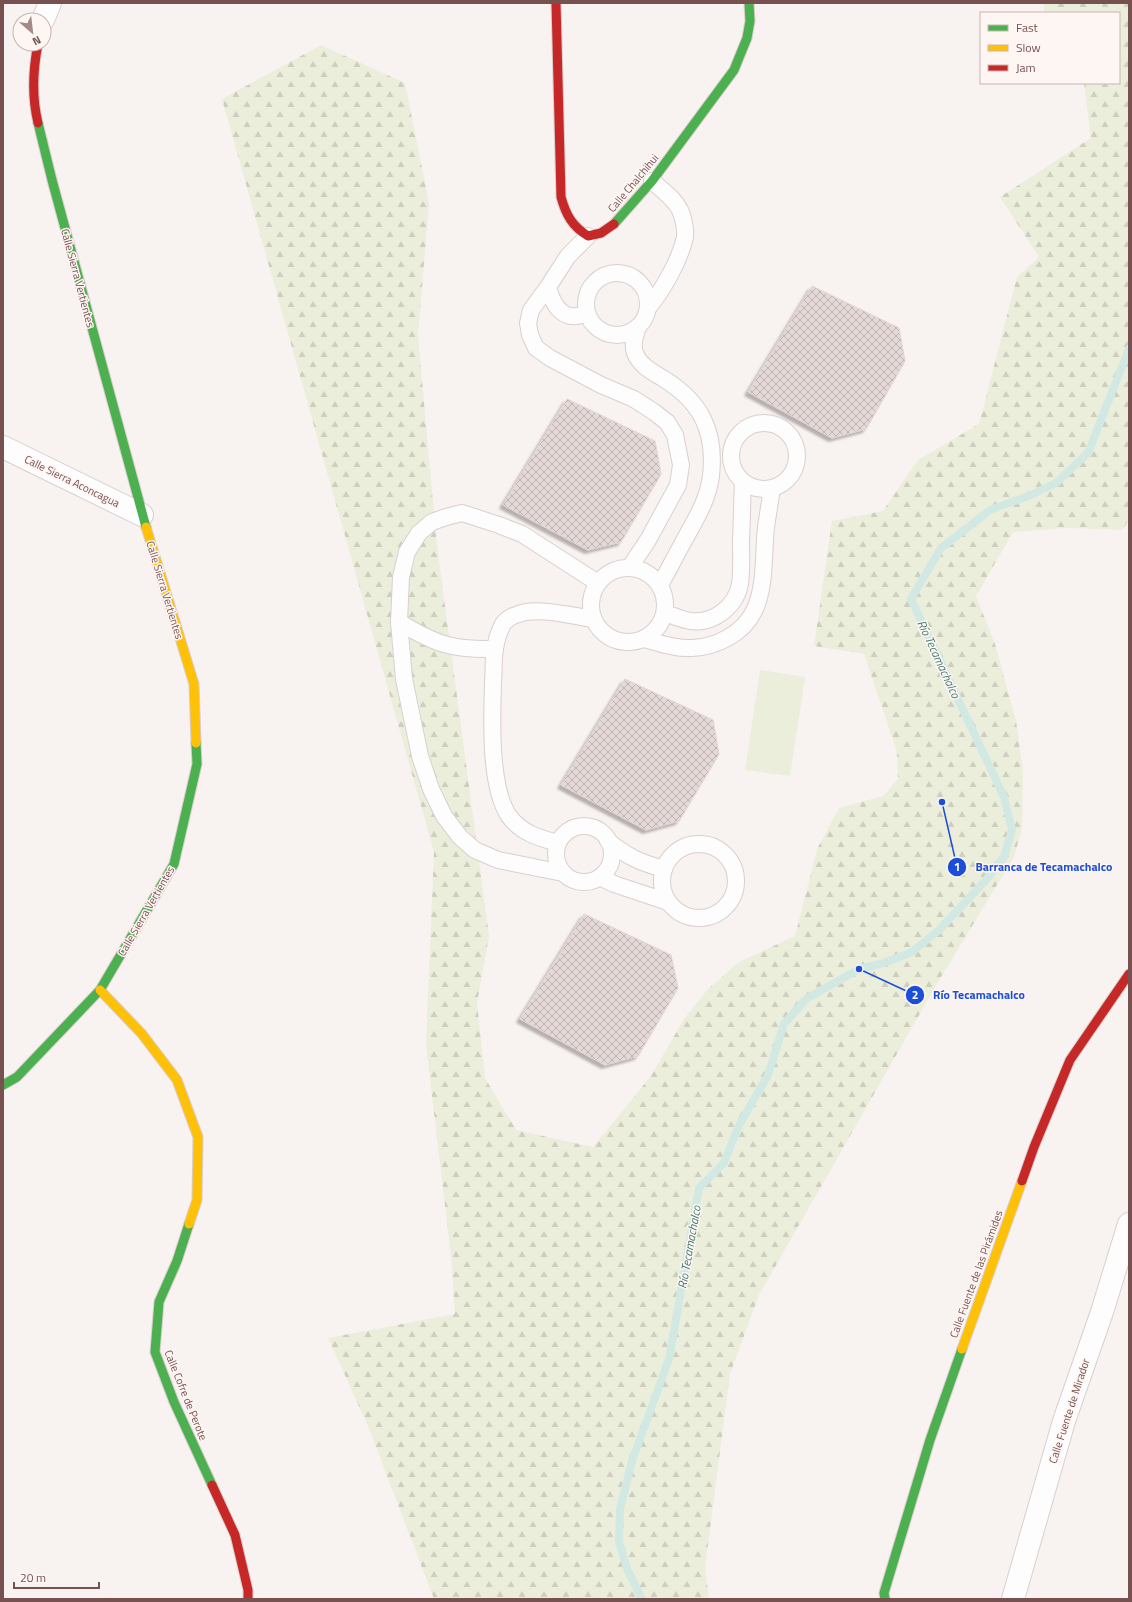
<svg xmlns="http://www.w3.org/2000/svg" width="1132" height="1602" viewBox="0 0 1132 1602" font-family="'Titillium Web',sans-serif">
  <defs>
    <pattern id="forest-firs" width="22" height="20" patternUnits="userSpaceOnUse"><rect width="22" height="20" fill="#eceedc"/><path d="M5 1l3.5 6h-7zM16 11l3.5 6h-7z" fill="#cecebf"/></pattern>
    <pattern id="building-cross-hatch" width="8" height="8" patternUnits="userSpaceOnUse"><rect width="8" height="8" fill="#e5d9d8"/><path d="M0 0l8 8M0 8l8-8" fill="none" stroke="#beb2b2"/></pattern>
    <filter id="shadow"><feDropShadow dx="-3.5" dy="3.5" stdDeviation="1" flood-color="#0004"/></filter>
  </defs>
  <rect width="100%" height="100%" fill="#f8f2f0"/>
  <!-- grass -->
  <path fill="#eceedc" d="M 760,670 L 805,677 L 790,776 L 745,770 Z"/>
  <!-- forest -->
  <path fill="url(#forest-firs)" d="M 1044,3 L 1129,3 L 1129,520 L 1122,530 L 1069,528 L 1013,532 L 976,596 L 995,644 L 1016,721 L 1023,771 L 1022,829 L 1014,857 L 938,982 L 759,1295 L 730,1374 L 705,1568 L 709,1599 L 434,1599 L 368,1426 L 328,1338 L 455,1314 L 451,1256 L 426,1045 L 434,852 L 222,99 L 321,45 L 405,83 L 429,203 L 418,336 L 437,546 L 489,936 L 477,1003 L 485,1078 L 516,1130 L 593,1147 L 651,1076 L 684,1019 L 708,989 L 739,962 L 795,936 L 817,849 L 839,808 L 883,796 L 898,779 L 897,752 L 864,654 L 814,646 L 832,521 L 883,511 L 918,460 L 979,424 L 1017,277 L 1039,257 L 1000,197 L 1091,138 L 1084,83 L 1119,83 L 1119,13 L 1046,13 L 1044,10 Z"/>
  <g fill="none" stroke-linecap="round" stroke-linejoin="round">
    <!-- stream -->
    <path stroke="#d2e9e3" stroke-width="8" d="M 642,1599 L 628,1571 L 619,1542 L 620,1509 L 632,1461 L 669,1359 L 699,1188 L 724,1163 L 738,1127 L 768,1075 L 784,1024 L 806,999 L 859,969 L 884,963 L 912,952 L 939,930 L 987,879 L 1004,857 L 1012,830 L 1004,797 L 911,599 L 941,548 L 990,510 L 1031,495 L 1056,483 L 1088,453 L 1129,349"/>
  </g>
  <!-- building -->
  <g fill="url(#building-cross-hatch)" stroke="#e1d3d2" filter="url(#shadow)">
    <path d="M 812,286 L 899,328 L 905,361 L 866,429 L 832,438 L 748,392 Z"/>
    <path d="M 567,399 L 655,441 L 661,474 L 621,542 L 588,550 L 503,505 Z"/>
    <path d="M 625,679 L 713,720 L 719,754 L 679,821 L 646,830 L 561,785 Z"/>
    <path d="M 584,914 L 671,955 L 678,988 L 638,1056 L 605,1065 L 520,1019 Z"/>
  </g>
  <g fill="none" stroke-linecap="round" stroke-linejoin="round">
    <defs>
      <g id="lane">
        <circle cx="617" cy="304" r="31"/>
        <path d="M 548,287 L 531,310 L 528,323 L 530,335 L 536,348 L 550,358 L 601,385 L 634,399 L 654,412 L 667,422 L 675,435 L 681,465 L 678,485 L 648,540 L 630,567"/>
        <path d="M 648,308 C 663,290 680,260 685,237 C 686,229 683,217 680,210 C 674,198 662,190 652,181"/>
        <path d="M 587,314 C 582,315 576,317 571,316 C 557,314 551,298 548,287 L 568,256 L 588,236"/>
        <path d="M 638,327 C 635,336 632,344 635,353 C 640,366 653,372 664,379 C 701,402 716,431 711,476 C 708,499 697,517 686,537 C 677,553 669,569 660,585"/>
        <circle cx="764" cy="456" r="33"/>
        <circle cx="628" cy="605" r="37"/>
        <path d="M 665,613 C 674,616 682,620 691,621 C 714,624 736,606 740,584 C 742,569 741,555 741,541 C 742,521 742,502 743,482"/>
        <path d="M 399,622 C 435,644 452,650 495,649"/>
        <path d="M 644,639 C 659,643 675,649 692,648 C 716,647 743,634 754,611 C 766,587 763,553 766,527 C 768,514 770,501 772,488"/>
        <circle cx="584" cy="854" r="28"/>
        <path d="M 608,841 C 626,856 641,863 664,869"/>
        <path d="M 558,843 C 539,838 521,833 509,816 C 489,787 492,717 493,682 C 494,671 493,660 495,649 C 496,642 499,632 502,626 C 503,622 511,616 516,615 C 536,606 572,616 593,619"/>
        <circle cx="699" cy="881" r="37"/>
        <path d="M 563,873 L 498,860 L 475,850 L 460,837 L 444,816 L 431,789 L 420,756 L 404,679 L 399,622 L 401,577 L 407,552 L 419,533 L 432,522 L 446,517 L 462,513 L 499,525 L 522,534 L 598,583"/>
        <path d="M 600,877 L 614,884 L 668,902"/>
      </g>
      <g id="street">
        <path d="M 43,20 L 50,3"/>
        <path d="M 3,447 L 142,515"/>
        <path d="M 1013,1599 L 1064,1421 L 1102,1312 L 1129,1224"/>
      </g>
      <g id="fast">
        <path d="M 38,123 L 52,180 L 146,527"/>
        <path d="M 614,224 L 652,181 L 734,70 L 747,38 L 750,21 L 749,3"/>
        <path d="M 3,1085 L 17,1077 L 100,990 L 174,864 L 197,764 L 196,743"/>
        <path d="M 189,1224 L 177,1261 L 159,1302 L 155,1352 L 174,1402 L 212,1485"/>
        <path d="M 885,1599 L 884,1593 L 930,1440 L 962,1349"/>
      </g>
      <g id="slow">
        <path d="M 146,527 L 194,684 L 196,743"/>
        <path d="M 100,990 L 142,1034 L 177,1080 L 198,1137 L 197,1200 L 189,1224"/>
        <path d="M 962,1349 L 1022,1181"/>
      </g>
      <g id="jam">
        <path d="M 556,3 L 561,197 C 566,215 572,226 588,236 L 601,233 L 614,224"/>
        <path d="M 38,44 C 33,69 32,98 38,123"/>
        <path d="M 1022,1181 L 1034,1147 L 1070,1060 L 1129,974"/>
        <path d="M 212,1485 L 235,1535 L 248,1590 L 248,1599"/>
      </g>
    </defs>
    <!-- lane casing -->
    <use href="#lane" stroke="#d9cfce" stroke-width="18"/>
    <!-- street casing -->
    <use href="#street" stroke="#d9cfce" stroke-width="24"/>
    <!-- fast casing -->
    <use href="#fast" stroke="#d8cdcc" stroke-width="11"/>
    <!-- slow casing -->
    <use href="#slow" stroke="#d8cdcc" stroke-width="11"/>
    <!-- jam casing -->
    <use href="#jam" stroke="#d8cdcc" stroke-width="11"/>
    <!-- lane -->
    <use href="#lane" stroke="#fefdfd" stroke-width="16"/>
    <!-- street -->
    <use href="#street" stroke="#fefdfd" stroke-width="22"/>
    <!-- fast -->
    <use href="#fast" stroke="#4caf50" stroke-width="9"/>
    <!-- slow -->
    <use href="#slow" stroke="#ffc107" stroke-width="9"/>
    <!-- jam -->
    <use href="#jam" stroke="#c62828" stroke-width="9"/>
  </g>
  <g text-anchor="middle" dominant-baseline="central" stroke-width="3" stroke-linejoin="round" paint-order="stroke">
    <!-- street labels -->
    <g font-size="11" fill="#775050" stroke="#fef6f3">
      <text transform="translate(633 183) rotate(-50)">Calle Chalchihui</text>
      <text transform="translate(78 278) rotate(75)">Calle Sierra Vertientes</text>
      <text transform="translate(72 481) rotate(26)">Calle Sierra Aconcagua</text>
      <text transform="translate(165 590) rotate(73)">Calle Sierra Vertientes</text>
      <text transform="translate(146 911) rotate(-60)">Calle Sierra Vertientes</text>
      <text transform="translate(976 1274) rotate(-70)">Calle Fuente de las Pirámides</text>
      <text transform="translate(186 1395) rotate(68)">Calle Cofre de Perote</text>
      <text transform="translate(1069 1411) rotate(-72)">Calle Fuente de Mirador</text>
    </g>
    <!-- water labels -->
    <g font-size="12" font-style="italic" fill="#437a6f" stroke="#fef6f3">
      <text transform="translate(939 659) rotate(65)">Río Tecamachalco</text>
      <text transform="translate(689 1247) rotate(-80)">Río Tecamachalco</text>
    </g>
  </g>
  <!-- callouts -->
  <path fill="none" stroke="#1d4ed8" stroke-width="1.5" d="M942 802L957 867M859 969L915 995"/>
  <g fill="#1d4ed8" stroke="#fef6f3" stroke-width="1.5">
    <circle cx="942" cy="802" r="4"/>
    <circle cx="859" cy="969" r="4"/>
    <circle cx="957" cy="867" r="10"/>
    <circle cx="915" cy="995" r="10"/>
  </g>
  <g font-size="12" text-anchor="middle" font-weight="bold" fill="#fff">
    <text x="957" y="871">1</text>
    <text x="915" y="999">2</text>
  </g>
  <g font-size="12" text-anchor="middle" font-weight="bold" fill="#1d4ed8" stroke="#fef6f3" stroke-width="3" stroke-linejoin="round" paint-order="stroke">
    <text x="1044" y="871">Barranca de Tecamachalco</text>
    <text x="979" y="999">Río Tecamachalco</text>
  </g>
  <!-- border -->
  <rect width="1132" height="1602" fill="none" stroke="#775050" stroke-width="8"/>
  <!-- legend -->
  <rect x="980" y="12" width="140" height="72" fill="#fef6f3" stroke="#c8b4b2"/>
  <rect x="988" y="25" width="20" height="6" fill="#4caf50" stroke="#c8b4b2"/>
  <text x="1016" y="32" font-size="12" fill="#775050">Fast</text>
  <rect x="988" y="45" width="20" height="6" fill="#ffc107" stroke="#c8b4b2"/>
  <text x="1016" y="52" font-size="12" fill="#775050">Slow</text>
  <rect x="988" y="65" width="20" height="6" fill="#c62828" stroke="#c8b4b2"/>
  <text x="1016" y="72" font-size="12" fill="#775050">Jam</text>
  <!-- north arrow -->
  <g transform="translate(32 32) rotate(152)"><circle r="19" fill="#fef6f3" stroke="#c8b4b2"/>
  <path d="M0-3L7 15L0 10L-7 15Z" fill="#a48988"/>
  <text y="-6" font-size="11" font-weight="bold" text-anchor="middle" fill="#775050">N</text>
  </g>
  <!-- scale -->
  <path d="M14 1582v6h85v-6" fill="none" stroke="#775050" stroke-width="2"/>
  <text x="20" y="1582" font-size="12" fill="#775050" stroke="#fef6f3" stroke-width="3" paint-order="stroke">20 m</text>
</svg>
